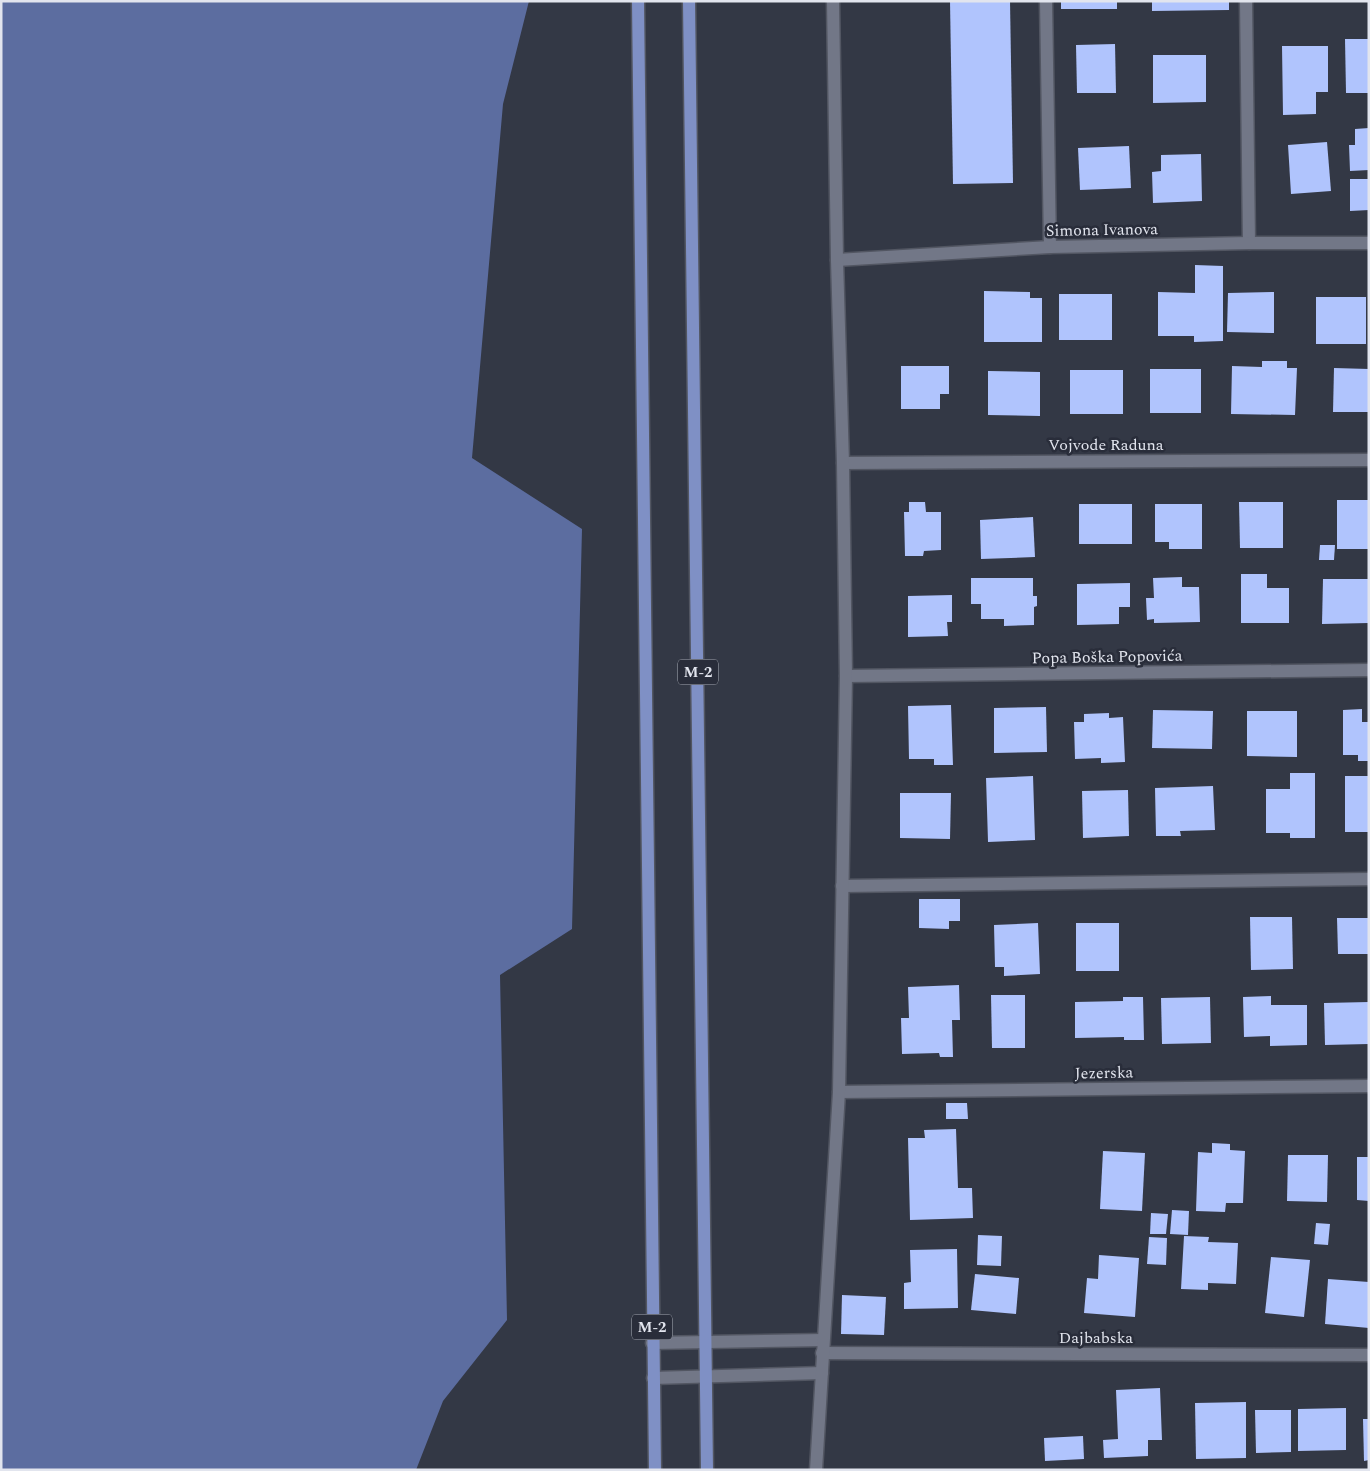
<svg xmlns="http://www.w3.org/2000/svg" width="1370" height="1471" viewBox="0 0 1370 1471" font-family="Spectral,serif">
  <rect width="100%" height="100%" fill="#333845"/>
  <!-- forest -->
  <path fill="#5c6da0" d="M 1,1 L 529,1 L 503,104 L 472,458 L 582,529 L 572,929 L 500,975 L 507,1320 L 443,1401 L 416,1470 L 1,1470 Z"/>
  <!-- building -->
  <g fill="#b0c4fd">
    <path d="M 950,1 L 1010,1 L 1013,183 L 953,184 Z"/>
    <rect x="1061" y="1" width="56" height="8"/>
    <path d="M 1152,1 L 1229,1 L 1229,10 L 1152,11 Z"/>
    <path d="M 1345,39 L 1369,39 L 1369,93 L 1346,93 Z"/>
    <path d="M 1115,44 L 1116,93 L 1077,93 L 1076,45 Z"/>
    <path d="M 1282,46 L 1328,46 L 1328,92 L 1316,92 L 1316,114 L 1283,115 Z"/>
    <path d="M 1153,55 L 1206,55 L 1206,102 L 1153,103 Z"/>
    <path d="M 1369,128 L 1369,170 L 1350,171 L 1349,145 L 1355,145 L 1355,129 Z"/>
    <path d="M 1327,142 L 1331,191 L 1291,194 L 1288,145 Z"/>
    <path d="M 1129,146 L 1131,188 L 1080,190 L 1078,148 Z"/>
    <path d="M 1201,154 L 1202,201 L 1153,203 L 1152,172 L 1161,171 L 1161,155 Z"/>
    <path d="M 1350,179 L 1369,179 L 1369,210 L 1350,211 Z"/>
    <path d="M 1195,265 L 1223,266 L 1223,341 L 1194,342 L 1194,336 L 1158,336 L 1158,292 L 1195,293 Z"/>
    <path d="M 984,291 L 1030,292 L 1030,298 L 1042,298 L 1042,342 L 984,342 Z"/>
    <path d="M 1274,292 L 1274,333 L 1227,332 L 1228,293 Z"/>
    <rect x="1059" y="294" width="53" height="46"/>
    <rect x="1316" y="297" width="50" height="47"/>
    <path d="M 1262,361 L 1287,361 L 1287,368 L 1297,368 L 1295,415 L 1231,414 L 1232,366 L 1262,367 Z"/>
    <path d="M 901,366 L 949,366 L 949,394 L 940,394 L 940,409 L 901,409 Z"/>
    <path d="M 1334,368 L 1369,369 L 1369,412 L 1333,412 Z"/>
    <rect x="1150" y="369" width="51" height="44"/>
    <rect x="1070" y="370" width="53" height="44"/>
    <path d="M 988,371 L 1040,372 L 1040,416 L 988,415 Z"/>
    <rect x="1337" y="500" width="32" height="49"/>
    <path d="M 909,502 L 925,502 L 926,512 L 941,512 L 941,550 L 924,551 L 923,556 L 905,556 L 904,512 L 909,512 Z"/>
    <path d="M 1239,502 L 1283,502 L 1283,548 L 1240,548 Z"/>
    <rect x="1079" y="504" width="53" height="40"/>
    <path d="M 1155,504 L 1202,504 L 1202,549 L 1169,549 L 1169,542 L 1155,542 Z"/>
    <path d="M 1033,517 L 1035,557 L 981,559 L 980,520 Z"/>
    <path d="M 1320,545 L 1335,545 L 1334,560 L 1319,560 Z"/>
    <path d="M 1241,574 L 1267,574 L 1267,588 L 1289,588 L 1289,623 L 1241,623 Z"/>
    <path d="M 1182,577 L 1182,587 L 1199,587 L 1200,622 L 1154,623 L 1154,619 L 1147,620 L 1146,598 L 1154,598 L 1153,578 Z"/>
    <path d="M 971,578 L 1033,578 L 1033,596 L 1037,596 L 1037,606 L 1034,607 L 1034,625 L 1004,626 L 1004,619 L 981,619 L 981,604 L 971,604 Z"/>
    <path d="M 1323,579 L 1369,579 L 1369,623 L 1322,624 Z"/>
    <path d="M 1130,583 L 1130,607 L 1119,607 L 1119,624 L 1077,625 L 1077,584 Z"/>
    <path d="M 952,595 L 952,622 L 947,622 L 948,636 L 908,637 L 908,596 Z"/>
    <path d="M 951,705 L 953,765 L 934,765 L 934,759 L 909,759 L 908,706 Z"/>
    <path d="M 1046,707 L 1047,752 L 994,753 L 994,708 Z"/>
    <path d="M 1362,709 L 1362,722 L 1369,722 L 1369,761 L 1358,761 L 1358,755 L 1343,755 L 1343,710 Z"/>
    <path d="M 1153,710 L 1213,711 L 1212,749 L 1152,748 Z"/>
    <path d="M 1247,711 L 1297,711 L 1297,757 L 1247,756 Z"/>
    <path d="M 1109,713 L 1109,718 L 1123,717 L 1125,762 L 1101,763 L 1101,758 L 1075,759 L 1074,722 L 1084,722 L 1084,714 Z"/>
    <path d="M 1290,773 L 1315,773 L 1315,838 L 1290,838 L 1290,833 L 1266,833 L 1266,789 L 1290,789 Z"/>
    <path d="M 1033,776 L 1035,840 L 988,842 L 986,778 Z"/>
    <rect x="1345" y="776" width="24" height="56"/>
    <path d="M 1213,786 L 1215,830 L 1180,831 L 1181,836 L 1156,836 L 1155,788 Z"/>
    <path d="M 1128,790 L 1129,836 L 1083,838 L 1082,791 Z"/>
    <path d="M 900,793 L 951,793 L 950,839 L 900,838 Z"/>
    <path d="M 919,899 L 960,899 L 960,921 L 949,921 L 949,929 L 919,928 Z"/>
    <path d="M 1250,917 L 1292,917 L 1293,969 L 1251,970 Z"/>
    <path d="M 1337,918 L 1369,918 L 1369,954 L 1338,954 Z"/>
    <path d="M 1038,923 L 1040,974 L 1004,976 L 1004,967 L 995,967 L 994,925 Z"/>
    <rect x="1076" y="923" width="43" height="48"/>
    <path d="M 959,985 L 960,1020 L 952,1020 L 953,1057 L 940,1057 L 939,1053 L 902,1054 L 901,1018 L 909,1018 L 908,987 Z"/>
    <path d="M 991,995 L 1025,995 L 1025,1048 L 992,1048 Z"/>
    <path d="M 1271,996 L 1271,1005 L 1307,1005 L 1307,1045 L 1270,1046 L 1270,1036 L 1244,1037 L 1243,997 Z"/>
    <path d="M 1123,997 L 1143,997 L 1144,1040 L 1124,1040 L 1124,1037 L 1075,1038 L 1075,1002 L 1123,1001 Z"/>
    <path d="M 1210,997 L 1211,1043 L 1162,1044 L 1161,998 Z"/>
    <path d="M 1369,1002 L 1369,1044 L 1325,1045 L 1324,1003 Z"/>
    <path d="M 946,1103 L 967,1103 L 968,1119 L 946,1119 Z"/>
    <path d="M 956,1129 L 958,1188 L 972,1188 L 973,1218 L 910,1220 L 908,1138 L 925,1138 L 924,1130 Z"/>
    <path d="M 1212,1143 L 1230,1144 L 1230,1150 L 1245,1151 L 1243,1203 L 1226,1203 L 1225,1212 L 1196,1211 L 1198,1152 L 1212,1153 Z"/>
    <path d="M 1103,1151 L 1145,1153 L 1142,1211 L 1100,1209 Z"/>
    <path d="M 1288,1155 L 1328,1155 L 1327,1202 L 1287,1201 Z"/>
    <path d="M 1357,1157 L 1369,1157 L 1369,1201 L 1357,1200 Z"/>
    <path d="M 1172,1210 L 1189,1211 L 1188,1235 L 1170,1234 Z"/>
    <path d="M 1151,1213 L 1168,1214 L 1166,1234 L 1150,1234 Z"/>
    <path d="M 1316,1223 L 1330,1224 L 1328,1245 L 1314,1244 Z"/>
    <path d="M 978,1235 L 1002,1236 L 1001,1266 L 977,1265 Z"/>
    <path d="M 1184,1236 L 1209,1237 L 1208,1242 L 1238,1243 L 1236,1284 L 1208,1283 L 1208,1290 L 1181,1289 Z"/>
    <path d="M 1149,1237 L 1167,1238 L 1166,1265 L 1147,1264 Z"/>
    <path d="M 957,1249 L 958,1308 L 904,1309 L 904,1283 L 911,1282 L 910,1250 Z"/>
    <path d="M 1099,1255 L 1139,1258 L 1135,1317 L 1084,1313 L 1087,1278 L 1098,1279 Z"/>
    <path d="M 1271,1257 L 1310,1260 L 1304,1317 L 1265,1313 Z"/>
    <path d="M 975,1274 L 1019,1278 L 1016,1314 L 971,1310 Z"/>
    <path d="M 1328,1279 L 1369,1282 L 1369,1328 L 1325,1324 Z"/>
    <path d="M 842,1295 L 886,1297 L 884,1335 L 841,1334 Z"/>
    <path d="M 1160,1388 L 1162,1440 L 1148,1440 L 1148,1456 L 1104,1458 L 1103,1440 L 1118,1439 L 1116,1390 Z"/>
    <path d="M 1246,1402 L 1246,1458 L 1196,1459 L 1195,1403 Z"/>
    <path d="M 1346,1408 L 1346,1450 L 1298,1451 L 1298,1409 Z"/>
    <path d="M 1255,1410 L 1291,1410 L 1291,1452 L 1256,1453 Z"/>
    <path d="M 1363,1419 L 1369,1419 L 1369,1460 L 1364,1461 Z"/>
    <path d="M 1083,1436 L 1084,1459 L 1045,1461 L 1044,1438 Z"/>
  </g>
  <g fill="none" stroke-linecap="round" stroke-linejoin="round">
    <defs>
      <g id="minor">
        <path d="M 1046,1 L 1050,247"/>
        <path d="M 1246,1 L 1249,243"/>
        <path d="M 837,260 L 1050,247 L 1249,243 L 1369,243"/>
        <path d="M 843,463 L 1369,460"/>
        <path d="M 846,676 L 1369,670"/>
        <path d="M 842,886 L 1369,879"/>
        <path d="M 839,1092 L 1369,1086"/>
        <path d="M 652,1343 L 823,1340"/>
        <path d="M 822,1353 L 1369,1355"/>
        <path d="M 653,1378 L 822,1373"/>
        <path d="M 816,1470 L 839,1092 L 846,676 L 843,463 L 837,260 L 833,1"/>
      </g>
      <g id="primary">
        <path d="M 638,1 L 655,1470"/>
        <path d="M 689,1 L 707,1470"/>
      </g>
    </defs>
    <!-- minor casing -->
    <use href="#minor" stroke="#525662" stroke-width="15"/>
    <!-- primary casing -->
    <use href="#primary" stroke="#525662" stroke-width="15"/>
    <!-- minor -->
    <use href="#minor" stroke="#727787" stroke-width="12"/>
    <!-- primary -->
    <use href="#primary" stroke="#7f90c5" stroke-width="12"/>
  </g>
  <g text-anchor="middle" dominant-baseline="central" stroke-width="5" stroke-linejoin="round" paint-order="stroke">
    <!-- shield labels -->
    <g fill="#292d3a" stroke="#aaaeb8" stroke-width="1">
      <rect x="678" y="659.5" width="40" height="25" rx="4"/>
      <rect x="632" y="1314.5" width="40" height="25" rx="4"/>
    </g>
    <g font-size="15" font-weight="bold" fill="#e2e5ee">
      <text x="698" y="672">M-2</text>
      <text x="652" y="1327">M-2</text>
    </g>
    <!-- street labels -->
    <g font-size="16" fill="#e2e5ee" stroke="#292d3a">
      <text transform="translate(1102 230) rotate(-1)">Simona Ivanova</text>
      <text x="1106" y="445">Vojvode Raduna</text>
      <text transform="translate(1107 657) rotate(-1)">Popa Boška Popovića</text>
      <text transform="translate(1104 1073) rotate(-1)">Jezerska</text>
      <text x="1096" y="1338">Dajbabska</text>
    </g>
  </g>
  <!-- border -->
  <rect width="1370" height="1471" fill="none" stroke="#e2e5ee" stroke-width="5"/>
</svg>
